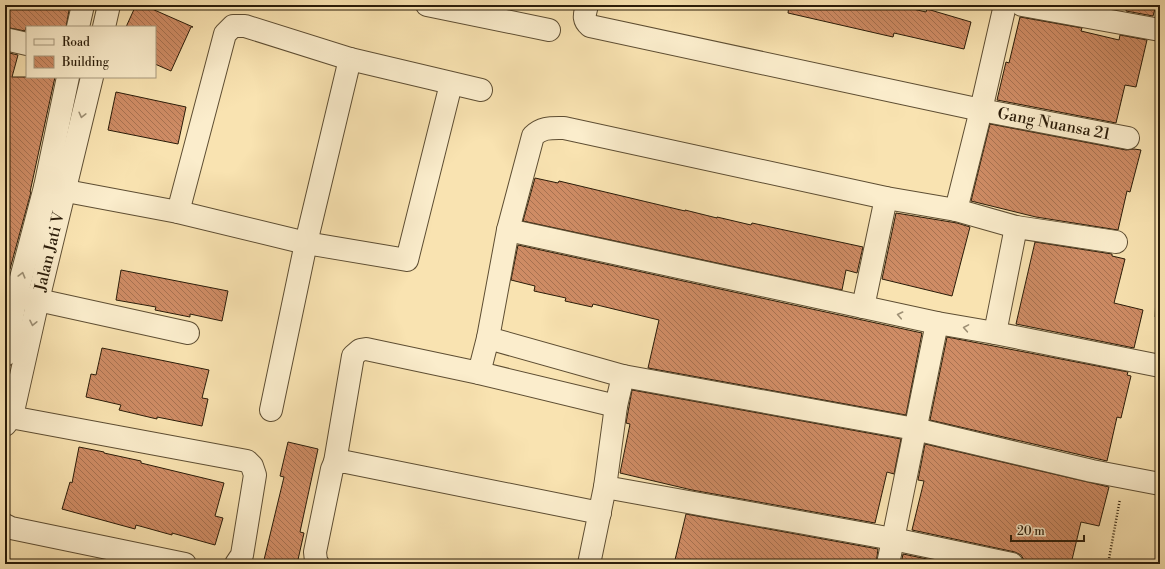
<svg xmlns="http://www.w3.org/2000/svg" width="1165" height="569" viewBox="0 0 1165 569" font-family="'Libre Bodoni',serif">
  <defs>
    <pattern id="cemetery-stones" width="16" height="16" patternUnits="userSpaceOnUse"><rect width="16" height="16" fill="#c5c186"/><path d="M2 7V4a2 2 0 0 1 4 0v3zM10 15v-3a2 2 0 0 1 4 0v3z" fill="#a9a572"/></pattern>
    <pattern id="building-back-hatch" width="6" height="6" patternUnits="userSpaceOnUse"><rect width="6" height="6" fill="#cf8c65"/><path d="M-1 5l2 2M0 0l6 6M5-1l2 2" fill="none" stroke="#a87251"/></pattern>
  </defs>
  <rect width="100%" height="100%" fill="#f9e3b1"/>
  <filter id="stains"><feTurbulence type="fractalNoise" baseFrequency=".005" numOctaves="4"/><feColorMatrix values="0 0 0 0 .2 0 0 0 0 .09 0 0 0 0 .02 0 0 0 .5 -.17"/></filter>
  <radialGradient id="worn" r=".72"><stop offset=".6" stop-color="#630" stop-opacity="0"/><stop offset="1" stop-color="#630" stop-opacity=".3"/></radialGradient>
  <!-- cemetery -->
  <path fill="url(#cemetery-stones)" stroke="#786e48" d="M 1160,219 L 1160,318 L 1155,317 Z"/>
  <!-- building -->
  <g fill="url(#building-back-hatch)" stroke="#2a1c09">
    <path d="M 5,5 L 70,5 L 66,27 L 26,27 L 25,31 L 5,27 Z"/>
    <path d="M 136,5 L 143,5 L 193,27 L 191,27 L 171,71 L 155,64 L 155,27 L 126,27 Z"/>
    <path d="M 789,5 L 896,5 L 926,12 L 927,9 L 971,22 L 964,49 L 894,33 L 893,37 L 788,13 Z"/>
    <path d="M 1127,5 L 1156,5 L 1153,16 L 1126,11 Z"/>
    <path d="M 1020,17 L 1082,28 L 1081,31 L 1119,40 L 1120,35 L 1147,40 L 1136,87 L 1125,85 L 1116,123 L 997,100 L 1006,62 L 1009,63 Z"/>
    <path d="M 5,52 L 18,55 L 12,77 L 55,77 L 30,192 L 31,192 L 10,269 L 5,268 Z"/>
    <path d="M 116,92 L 186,107 L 178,144 L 108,130 Z"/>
    <path d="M 990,124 L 1126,150 L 1134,149 L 1141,150 L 1130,192 L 1127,191 L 1118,230 L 1036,217 L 971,201 Z"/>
    <path d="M 535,178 L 558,183 L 559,181 L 685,211 L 685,210 L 717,218 L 717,217 L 751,225 L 752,223 L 863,247 L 857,273 L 846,270 L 842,290 L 523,221 Z"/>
    <path d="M 896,213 L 957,223 L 970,227 L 952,296 L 882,279 Z"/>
    <path d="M 1035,242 L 1112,254 L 1112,256 L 1125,259 L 1114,303 L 1143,310 L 1134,348 L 1016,324 Z"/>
    <path d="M 518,245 L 922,333 L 906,415 L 648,368 L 659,320 L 593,304 L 592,307 L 565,301 L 566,298 L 534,291 L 535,286 L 511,280 Z"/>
    <path d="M 121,270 L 228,291 L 222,321 L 190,314 L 190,317 L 155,310 L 156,307 L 116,300 Z"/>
    <path d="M 947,337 L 1128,372 L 1127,375 L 1131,376 L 1121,418 L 1117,417 L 1107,461 L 930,420 Z"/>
    <path d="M 102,348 L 209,370 L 202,398 L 208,399 L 202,426 L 157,417 L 157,419 L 119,410 L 121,405 L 86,397 L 91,374 L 96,375 Z"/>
    <path d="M 632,390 L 901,439 L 894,474 L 887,472 L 875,523 L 692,490 L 620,473 L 630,424 L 626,423 Z"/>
    <path d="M 288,442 L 318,449 L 300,532 L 304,533 L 297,564 L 263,564 L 284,477 L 280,476 Z"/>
    <path d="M 925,444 L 1109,487 L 1099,526 L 1081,522 L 1071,564 L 1024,564 L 1024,560 L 1021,555 L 1015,552 L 912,530 L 924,481 L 918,480 Z"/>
    <path d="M 79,447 L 104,452 L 104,453 L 141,461 L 141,463 L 224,483 L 215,516 L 223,518 L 215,545 L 172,533 L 172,535 L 136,525 L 135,529 L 62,509 L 70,482 L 72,483 Z"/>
    <path d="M 686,514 L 878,549 L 876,564 L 674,564 Z"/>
    <path d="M 903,554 L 951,564 L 901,564 Z"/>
  </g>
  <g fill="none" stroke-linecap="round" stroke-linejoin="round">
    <defs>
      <g id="minor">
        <path d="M 427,5 L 549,30"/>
        <path id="s1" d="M 587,5 C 585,14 582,19 590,26 L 981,110 L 1128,138"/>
        <path d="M 1022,5 L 1160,30"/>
        <path d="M 78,27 L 83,5"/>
        <path d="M 104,27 L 109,5"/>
        <path d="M 5,39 L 27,44"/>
        <path d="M 45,187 L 178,212 L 306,243 L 407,260 L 451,84"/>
        <path d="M 956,210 L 981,110 L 1005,5"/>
        <path d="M 178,212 L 225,34 L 233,26 L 245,26 L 350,59 L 481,90"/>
        <path d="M 508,230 L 937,323 L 995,333 L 1160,366"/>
        <path d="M 1116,242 L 1016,227 L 956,210 L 886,198 L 564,128 C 551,128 542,127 533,136 L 508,230 L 488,338 L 623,376 L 915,429 L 1092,471 L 1160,484"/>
        <path d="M 24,298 L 38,300 L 188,333"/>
        <path d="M 863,307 L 886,198"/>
        <path d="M 995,333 L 1016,227"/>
        <path d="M 5,355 L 16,297 L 45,187 L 68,77"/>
        <path d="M 479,373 L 488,338"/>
        <path d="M 271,410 L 306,243 L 350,59"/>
        <path d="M 5,416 L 247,461 L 252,466 L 255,475 L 242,555 L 236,564"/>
        <path id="s2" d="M 5,425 L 12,416 L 38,300 L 92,77"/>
        <path d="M 335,462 L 353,356 L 360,350 L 366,349 L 479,373 L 616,406"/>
        <path d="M 605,487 L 893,539 L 1012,564"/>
        <path d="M 5,525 L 11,528 L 185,564"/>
        <path d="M 318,564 L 316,561 L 315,552 L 332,469 L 335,462 L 346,462 L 600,513"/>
        <path d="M 589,564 L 605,487 L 616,406 L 623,376"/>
        <path d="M 888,564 L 937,323"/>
      </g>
    </defs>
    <!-- minor casing -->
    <use href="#minor" stroke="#5e4e33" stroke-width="24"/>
    <!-- path -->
    <path stroke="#2a1c09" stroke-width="2.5" stroke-dasharray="1 2" stroke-linecap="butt" d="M 1108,564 L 1120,499"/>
    <!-- minor -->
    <use href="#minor" stroke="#fbedcc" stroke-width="22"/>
  </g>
  <!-- one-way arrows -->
  <defs><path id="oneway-chevron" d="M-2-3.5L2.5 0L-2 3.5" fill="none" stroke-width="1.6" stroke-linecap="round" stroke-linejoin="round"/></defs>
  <g stroke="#9d8f74">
    <use href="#oneway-chevron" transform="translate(82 115) rotate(104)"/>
    <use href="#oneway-chevron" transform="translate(22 275) rotate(-75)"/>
    <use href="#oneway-chevron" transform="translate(900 315) rotate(-168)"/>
    <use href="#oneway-chevron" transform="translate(33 323) rotate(102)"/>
    <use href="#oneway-chevron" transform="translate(966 328) rotate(-170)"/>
  </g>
  <g text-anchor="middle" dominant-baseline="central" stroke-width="3" stroke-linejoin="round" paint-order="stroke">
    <!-- street labels -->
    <g font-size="16" fill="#2a1c09" stroke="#fbedcc">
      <text stroke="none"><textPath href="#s1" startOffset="497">Gang Nuansa 21</textPath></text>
      <text stroke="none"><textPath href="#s2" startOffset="180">Jalan Jati V</textPath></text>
    </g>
  </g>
  <!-- margin -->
  <rect width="1165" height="569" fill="none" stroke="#f9e3b1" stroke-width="20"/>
  <rect x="6" y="6" width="1153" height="557" fill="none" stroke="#2a1c09" stroke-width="2"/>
  <rect x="10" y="10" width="1145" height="549" fill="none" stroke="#2a1c09"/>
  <!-- legend -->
  <rect x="26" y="26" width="130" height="52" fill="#fbedcc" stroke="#a7997e"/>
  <rect x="34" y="39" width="20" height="6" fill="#fbedcc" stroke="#a7997e"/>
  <text x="62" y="46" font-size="12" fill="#2a1c09">Road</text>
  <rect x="34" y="56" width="20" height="12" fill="url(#building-back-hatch)" stroke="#a7997e"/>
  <text x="62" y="66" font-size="12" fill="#2a1c09">Building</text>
  <!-- scale -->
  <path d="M1011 535v6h73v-6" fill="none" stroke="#2a1c09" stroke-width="2"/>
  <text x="1017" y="535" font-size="12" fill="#2a1c09" stroke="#fbedcc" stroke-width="3" paint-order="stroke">20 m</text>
  <rect width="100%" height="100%" filter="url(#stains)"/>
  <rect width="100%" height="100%" fill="url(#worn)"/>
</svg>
